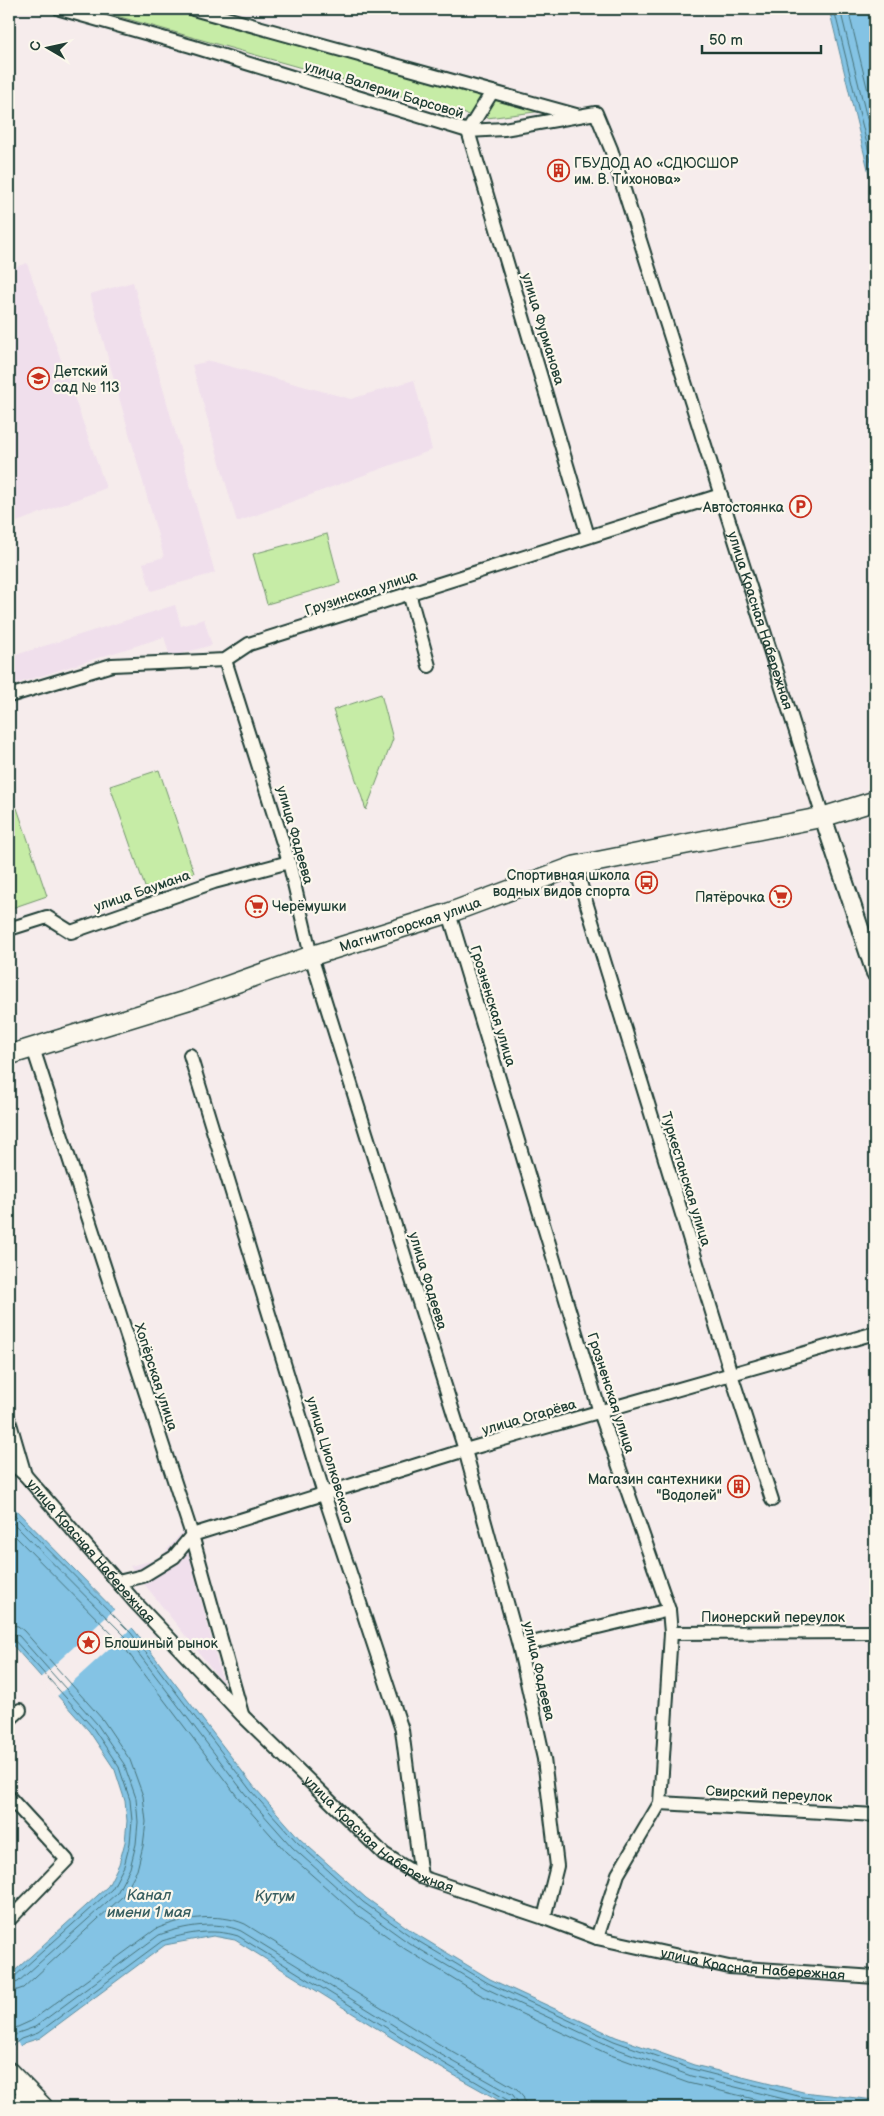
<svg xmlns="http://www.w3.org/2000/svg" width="884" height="2116" viewBox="0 0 884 2116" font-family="'Balsamiq Sans',sans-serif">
  <rect width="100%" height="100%" fill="#f6ecec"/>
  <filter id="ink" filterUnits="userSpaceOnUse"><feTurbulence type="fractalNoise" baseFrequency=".02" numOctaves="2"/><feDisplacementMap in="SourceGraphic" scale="10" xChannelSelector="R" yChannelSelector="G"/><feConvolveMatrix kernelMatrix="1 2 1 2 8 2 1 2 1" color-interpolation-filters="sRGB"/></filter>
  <g filter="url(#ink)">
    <!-- built -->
    <g fill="#f0dfec">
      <path d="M 27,263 L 106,488 L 9,525 L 9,269 Z"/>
      <path d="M 133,282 L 215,573 L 151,591 L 143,563 L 164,557 L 90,294 Z"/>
      <path d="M 210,361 L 351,399 L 414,380 L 432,450 L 237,522 L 192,365 Z"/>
      <path d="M 175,605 L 181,626 L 204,619 L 212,645 L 170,657 L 164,637 L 9,686 L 9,657 Z"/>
      <path d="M 183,1531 L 223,1683 L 130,1566 L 159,1559 Z"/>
    </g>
    <!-- green -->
    <g fill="#c6eca6" stroke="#72946d">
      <path d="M 92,9 L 167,9 L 482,96 L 476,117 Z"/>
      <path d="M 494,97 L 543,111 L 487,118 Z"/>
      <path d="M 327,534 L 340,583 L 267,604 L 253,554 Z"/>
      <path d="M 381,694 L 393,739 L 366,810 L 333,710 Z"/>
      <path d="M 159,770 L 194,873 L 146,890 L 110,786 Z"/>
      <path d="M 17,808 L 47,896 L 9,909 L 9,811 Z"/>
    </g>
    <!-- water -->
    <g fill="#84c3e4" stroke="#5c8d9e">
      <path d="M 829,9 L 875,9 L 875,198 Z"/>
      <path d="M 9,1503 L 134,1630 L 255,1788 L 300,1839 L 366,1898 L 416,1934 L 490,1979 L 616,2037 L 694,2065 L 803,2092 L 875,2100 L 875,2107 L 511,2107 L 434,2064 L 235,1940 L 213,1936 L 165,1945 L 40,2038 L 24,2043 L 9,2054 L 9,1976 L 108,1886 L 119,1864 L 125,1842 L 127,1821 L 125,1801 L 115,1770 L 89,1731 L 9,1641 Z"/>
    </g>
    <!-- pier -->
    <g fill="#f6ecec">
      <path d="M 116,1608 L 134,1626 L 55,1698 L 39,1679 Z"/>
      <path d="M 9,2034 L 22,2048 L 9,2057 Z"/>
    </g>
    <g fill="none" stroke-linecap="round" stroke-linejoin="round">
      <!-- shore -->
      <g stroke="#47737a" stroke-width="1">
        <path d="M 834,9 L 875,177"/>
        <path d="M 840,9 L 875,151"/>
        <path d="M 848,9 L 875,120"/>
        <path d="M 9,1510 L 131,1633 L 251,1791 L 297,1842 L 363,1902 L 413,1938 L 488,1983 L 614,2041 L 692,2069 L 802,2097 L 875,2105"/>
        <path d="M 9,1519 L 126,1637 L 246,1795 L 292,1847 L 359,1907 L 409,1943 L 485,1988 L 612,2047 L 691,2076 L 800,2103 L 838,2107"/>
        <path d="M 9,1530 L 120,1642 L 240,1800 L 286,1852 L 356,1914 L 405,1949 L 481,1995 L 608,2054 L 688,2083 L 787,2107"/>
        <path d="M 9,1625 L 18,1626 L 24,1631 L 103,1720 L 130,1760 L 143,1796 L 146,1822 L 143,1846 L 137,1870 L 122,1897 L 23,1988 L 9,1993"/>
        <path d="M 9,1632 L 19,1636 L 97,1724 L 124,1764 L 136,1798 L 138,1822 L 136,1844 L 130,1868 L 117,1893 L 18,1982 L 9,1985"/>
        <path d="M 9,1638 L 14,1640 L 93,1728 L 119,1767 L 130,1800 L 132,1821 L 130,1843 L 124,1866 L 112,1889 L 14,1977 L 9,1979"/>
        <path d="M 9,2031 L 31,2021 L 156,1929 C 182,1918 218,1912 245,1924 L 444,2047 L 517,2089 L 523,2096 L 526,2107"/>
        <path d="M 9,2040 L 18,2033 L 35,2027 L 159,1935 C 184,1926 216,1920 241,1931 L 440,2054 L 513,2095 L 517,2101 L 518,2107"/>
        <path d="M 9,2048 L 21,2039 L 38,2033 L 162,1941 C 187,1933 212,1928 238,1936 L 437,2059 L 509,2101 L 512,2107"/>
      </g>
      <defs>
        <g id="minor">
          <path id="s1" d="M 60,9 L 191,46 L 468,131 L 504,129 L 596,113 L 611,149 L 823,817"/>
          <path d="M 193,9 L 576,115"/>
          <path d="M 492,92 L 468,131 L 588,536"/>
          <path d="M 409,593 L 429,666"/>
          <path d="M 225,660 L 289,862 L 311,956 L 465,1450 L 519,1646 L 544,1759 L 557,1866 L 544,1918"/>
          <path d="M 9,696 L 112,665 L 225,660 L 249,644 L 721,495"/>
          <path d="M 575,866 L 731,1374 L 772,1500"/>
          <path d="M 449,913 L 600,1412 L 669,1610 L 671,1633 L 660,1803 L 618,1874 L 597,1938"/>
          <path d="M 9,929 L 47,917 L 71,932 L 214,882 L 289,862"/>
          <path d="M 33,1048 L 192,1535 L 242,1714"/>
          <path d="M 190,1055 L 324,1494 L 402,1730 L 421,1877"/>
          <path d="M 9,1420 L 25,1475"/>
          <path id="s2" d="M 9,1461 L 25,1475 L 135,1602 L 243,1716 L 384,1854 L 421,1877 L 544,1918 L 597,1938 L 729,1967 L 875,1977"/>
          <path d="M 192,1535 L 465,1450 L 875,1333"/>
          <path d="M 118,1582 L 143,1576 L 174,1557 L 192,1535"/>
          <path d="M 671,1633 L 875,1632"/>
          <path d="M 519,1646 L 669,1610"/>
          <path d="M 9,1720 L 20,1710"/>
          <path d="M 9,1797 L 67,1860 L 9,1920"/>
          <path d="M 660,1803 L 875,1815"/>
        </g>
        <path id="tertiary" d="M 823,817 L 875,973"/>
        <g id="secondary">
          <path id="s3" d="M 9,1055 L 188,1000 L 311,956 L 449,913 L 575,866 L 823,817 L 875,801"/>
          <path d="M 9,2072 L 43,2107"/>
          <path d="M 14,2107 L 29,2094"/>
        </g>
      </defs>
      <!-- minor casing -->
      <use href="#minor" stroke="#1f3d34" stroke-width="16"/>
      <!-- tertiary casing -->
      <use href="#tertiary" stroke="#1f3d34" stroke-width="20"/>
      <!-- secondary casing -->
      <use href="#secondary" stroke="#1f3d34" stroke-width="22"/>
      <!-- minor -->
      <use href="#minor" stroke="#fbf7ec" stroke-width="12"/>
      <!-- tertiary -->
      <use href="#tertiary" stroke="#fbf7ec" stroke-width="16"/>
      <!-- secondary -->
      <use href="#secondary" stroke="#fbf7ec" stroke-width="19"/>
    </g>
  </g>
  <!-- icons -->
  <defs>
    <symbol id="building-ring" viewBox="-11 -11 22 22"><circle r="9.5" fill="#fbf7ec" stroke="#c8321e" stroke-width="1.5"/><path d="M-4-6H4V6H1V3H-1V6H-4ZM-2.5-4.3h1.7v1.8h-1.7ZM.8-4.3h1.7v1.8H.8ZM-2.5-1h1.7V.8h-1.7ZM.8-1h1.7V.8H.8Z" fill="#c8321e"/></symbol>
    <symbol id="school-ring" viewBox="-11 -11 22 22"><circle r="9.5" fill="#fbf7ec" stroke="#c8321e" stroke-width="1.5"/><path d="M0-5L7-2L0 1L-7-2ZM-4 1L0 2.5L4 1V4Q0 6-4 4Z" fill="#c8321e"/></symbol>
    <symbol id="parking-ring" viewBox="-11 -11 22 22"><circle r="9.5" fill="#fbf7ec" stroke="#c8321e" stroke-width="1.5"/><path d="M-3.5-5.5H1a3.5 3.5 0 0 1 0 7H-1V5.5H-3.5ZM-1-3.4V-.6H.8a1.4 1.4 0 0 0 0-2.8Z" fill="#c8321e"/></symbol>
    <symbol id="bus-ring" viewBox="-11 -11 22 22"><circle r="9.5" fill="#fbf7ec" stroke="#c8321e" stroke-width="1.5"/><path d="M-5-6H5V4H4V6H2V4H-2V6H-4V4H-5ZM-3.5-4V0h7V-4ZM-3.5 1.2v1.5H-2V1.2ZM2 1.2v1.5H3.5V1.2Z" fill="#c8321e"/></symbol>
    <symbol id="supermarket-ring" viewBox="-11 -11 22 22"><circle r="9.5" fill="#fbf7ec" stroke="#c8321e" stroke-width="1.5"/><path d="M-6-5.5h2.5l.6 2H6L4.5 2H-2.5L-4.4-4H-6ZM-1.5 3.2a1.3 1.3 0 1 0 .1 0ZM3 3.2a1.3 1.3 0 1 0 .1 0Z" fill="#c8321e"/></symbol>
    <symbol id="sight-ring" viewBox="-11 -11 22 22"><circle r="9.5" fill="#fbf7ec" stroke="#c8321e" stroke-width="1.5"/><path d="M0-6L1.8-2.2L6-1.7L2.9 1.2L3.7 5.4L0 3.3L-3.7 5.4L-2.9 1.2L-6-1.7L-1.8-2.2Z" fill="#c8321e"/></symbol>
  </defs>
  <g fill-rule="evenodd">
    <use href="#building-ring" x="546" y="158" width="25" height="25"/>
    <use href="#school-ring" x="26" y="366" width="25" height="25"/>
    <use href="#parking-ring" x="788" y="494" width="25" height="25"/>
    <use href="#bus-ring" x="634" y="870" width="25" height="25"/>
    <use href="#supermarket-ring" x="768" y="884" width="25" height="25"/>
    <use href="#supermarket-ring" x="244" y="894" width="25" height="25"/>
    <use href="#building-ring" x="726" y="1474" width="25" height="25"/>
    <use href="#sight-ring" x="76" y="1630" width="25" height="25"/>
  </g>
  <g text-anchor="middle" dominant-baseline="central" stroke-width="4.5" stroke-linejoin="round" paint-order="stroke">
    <!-- street labels -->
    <g font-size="14" fill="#1f3d34" stroke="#fbf7ec">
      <text transform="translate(384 90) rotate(17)">улица Валерии Барсовой</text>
      <text transform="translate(543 329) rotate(73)">улица Фурманова</text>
      <text transform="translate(361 593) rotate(-18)">Грузинская улица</text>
      <text stroke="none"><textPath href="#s1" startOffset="1089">улица Красная Набережная</textPath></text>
      <text transform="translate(295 835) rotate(74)">улица Фадеева</text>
      <text transform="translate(142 891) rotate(-19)">улица Баумана</text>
      <text stroke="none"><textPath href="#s3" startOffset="422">Магнитогорская улица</textPath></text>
      <text transform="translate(493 1006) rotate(73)">Грозненская улица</text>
      <text transform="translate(686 1179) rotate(73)">Туркестанская улица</text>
      <text transform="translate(428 1281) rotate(73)">улица Фадеева</text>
      <text transform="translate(156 1377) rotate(72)">Хопёрская улица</text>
      <text transform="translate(611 1393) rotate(72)">Грозненская улица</text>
      <text transform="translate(529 1417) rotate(-16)">улица Огарёва</text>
      <text transform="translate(330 1460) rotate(73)">улица Циолковского</text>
      <text stroke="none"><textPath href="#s2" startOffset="122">улица Красная Набережная</textPath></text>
      <text x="773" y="1617">Пионерский переулок</text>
      <text transform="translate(539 1671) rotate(77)">улица Фадеева</text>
      <text transform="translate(769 1794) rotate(3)">Свирский переулок</text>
      <text stroke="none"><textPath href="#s2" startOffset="528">улица Красная Набережная</textPath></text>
      <text stroke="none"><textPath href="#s2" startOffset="932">улица Красная Набережная</textPath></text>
    </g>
    <!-- poi labels -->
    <g font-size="14" fill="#1f3d34" stroke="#fbf7ec" text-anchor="start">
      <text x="574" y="163">ГБУДОД АО «СДЮСШОР<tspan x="574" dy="16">им. В. Тихонова»</tspan></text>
      <text x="54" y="371">Детский<tspan x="54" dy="16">сад № 113</tspan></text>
      <text x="784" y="507" text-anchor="end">Автостоянка</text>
      <text x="630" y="875" text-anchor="end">Спортивная школа<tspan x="630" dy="16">водных видов спорта</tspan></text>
      <text x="765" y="897" text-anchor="end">Пятёрочка</text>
      <text x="272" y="906">Черёмушки</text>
      <text x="722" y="1479" text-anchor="end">Магазин сантехники<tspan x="722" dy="16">"Водолей"</tspan></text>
      <text x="104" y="1643">Блошиный рынок</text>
    </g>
    <!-- water labels -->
    <g font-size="15" font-style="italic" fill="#385e60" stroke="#fbf7ec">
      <text x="149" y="1895">Канал<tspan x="149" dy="17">имени 1 мая</tspan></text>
      <text x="275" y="1896">Кутум</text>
    </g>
  </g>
  <!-- margin -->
  <rect width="884" height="2116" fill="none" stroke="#fbf7ec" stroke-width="30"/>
  <rect x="15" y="15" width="854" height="2086" fill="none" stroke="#1f3d34" stroke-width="2" filter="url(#ink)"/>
  <!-- north arrow -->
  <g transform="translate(48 48) rotate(279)" stroke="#fbf7ec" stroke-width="4" paint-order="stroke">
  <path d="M0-4L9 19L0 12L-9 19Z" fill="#1f3d34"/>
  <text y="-8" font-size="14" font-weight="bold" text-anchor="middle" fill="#1f3d34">С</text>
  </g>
  <!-- scale -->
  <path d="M702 45v8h119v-8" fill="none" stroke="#1f3d34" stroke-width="2.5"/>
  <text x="709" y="45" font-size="15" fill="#1f3d34" stroke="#fbf7ec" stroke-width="4" paint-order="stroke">50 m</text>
</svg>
